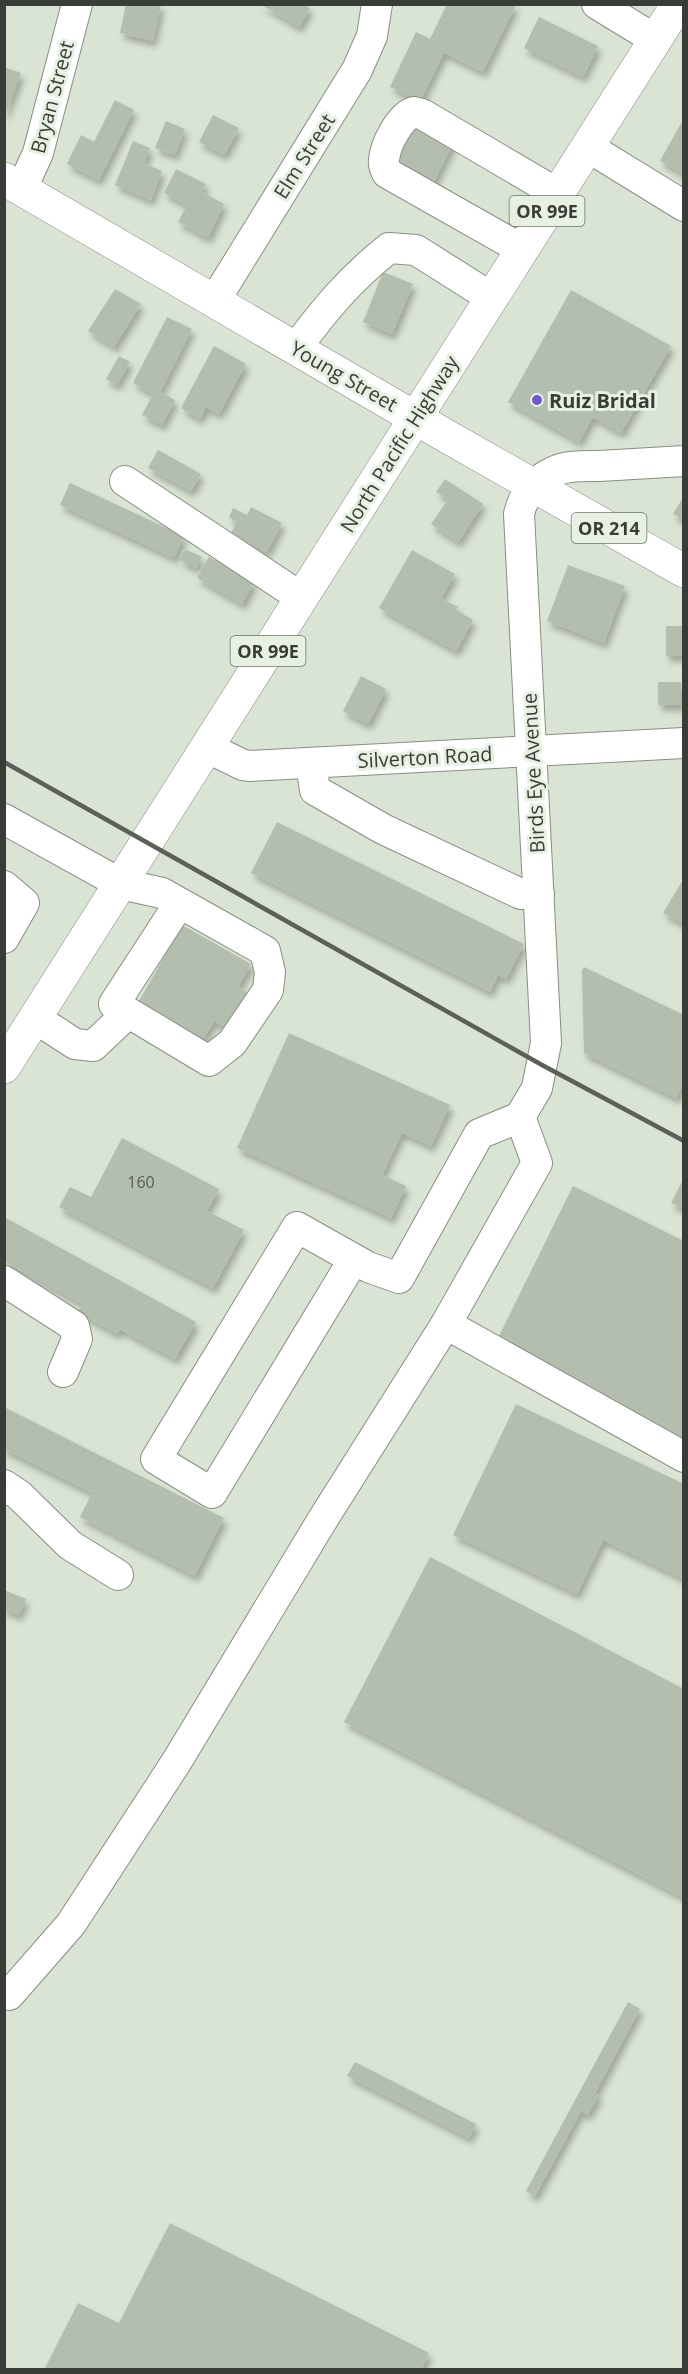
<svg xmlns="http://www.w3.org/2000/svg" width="688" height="2374" viewBox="0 0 688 2374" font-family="'Open Sans',sans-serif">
  <defs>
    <filter id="shadow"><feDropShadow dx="3.5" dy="6" stdDeviation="3" flood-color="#0004"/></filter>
  </defs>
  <rect width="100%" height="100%" fill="#d9e4d4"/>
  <!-- building -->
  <g fill="#b3beae" filter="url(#shadow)">
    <path d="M 126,4 L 161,4 L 153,41 L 120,33 Z"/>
    <path d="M 260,4 L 304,4 L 310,8 L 299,27 Z"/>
    <path d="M 447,4 L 516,4 L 483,72 L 444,53 L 420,101 L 390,87 L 416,32 L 430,39 Z"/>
    <path d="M 539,17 L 598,46 L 583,77 L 524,48 Z"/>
    <path d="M 4,67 L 21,73 L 5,115 L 4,115 Z"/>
    <path d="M 115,100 L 134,110 L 99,180 L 67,164 L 81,135 L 94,142 Z"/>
    <path d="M 213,115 L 239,128 L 224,155 L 199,142 Z"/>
    <path d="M 684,118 L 684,174 L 660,161 Z"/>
    <path d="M 411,120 L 454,141 L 434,182 L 391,161 Z"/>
    <path d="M 166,121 L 185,129 L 175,155 L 155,148 Z"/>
    <path d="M 133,141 L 150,148 L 144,163 L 162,171 L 151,200 L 115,185 Z"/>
    <path d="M 176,169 L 206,184 L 202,192 L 224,204 L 208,238 L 178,222 L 187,205 L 164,193 Z"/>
    <path d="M 383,272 L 413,284 L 392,334 L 363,322 Z"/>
    <path d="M 115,289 L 141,304 L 114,347 L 88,331 Z"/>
    <path d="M 571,290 L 671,346 L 621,433 L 593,417 L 579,442 L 508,402 Z"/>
    <path d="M 167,317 L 192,329 L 160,392 L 175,400 L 162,425 L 142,415 L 153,394 L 133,383 Z"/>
    <path d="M 214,346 L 246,364 L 219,414 L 206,407 L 200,419 L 181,408 Z"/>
    <path d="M 119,356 L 130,362 L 117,385 L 106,379 Z"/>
    <path d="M 158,450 L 201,474 L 191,491 L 148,468 Z"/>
    <path d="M 445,479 L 483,504 L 458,542 L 431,524 L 448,499 L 436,492 Z"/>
    <path d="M 70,483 L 184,536 L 174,558 L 60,505 Z"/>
    <path d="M 684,496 L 684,520 L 673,514 Z"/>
    <path d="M 251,507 L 282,523 L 267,552 L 231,533 L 237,522 L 229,517 L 233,508 L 247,515 Z"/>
    <path d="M 185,549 L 202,557 L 196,568 L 180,560 Z"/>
    <path d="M 412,550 L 455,574 L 441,598 L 458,607 L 456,610 L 473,620 L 456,651 L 379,608 Z"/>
    <path d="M 209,557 L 254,582 L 242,604 L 197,578 Z"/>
    <path d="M 568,565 L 625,586 L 604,643 L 547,621 Z"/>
    <rect x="666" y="626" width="18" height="30"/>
    <path d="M 361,676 L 386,689 L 368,724 L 343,711 Z"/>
    <rect x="658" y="682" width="23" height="23"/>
    <path d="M 277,822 L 524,944 L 506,979 L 498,975 L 490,992 L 251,873 Z"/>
    <path d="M 684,878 L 684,924 L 663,913 Z"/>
    <path d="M 182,925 L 251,964 L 238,987 L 249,994 L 229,1029 L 214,1021 L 204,1038 L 139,1001 Z"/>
    <path d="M 584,967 L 684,1015 L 684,1083 L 676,1098 L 584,1053 L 582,971 Z"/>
    <path d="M 289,1033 L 450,1105 L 431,1146 L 402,1133 L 382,1175 L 406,1186 L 391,1218 L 237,1148 Z"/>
    <path d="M 122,1138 L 219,1189 L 207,1211 L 244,1230 L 213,1288 L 59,1207 L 70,1187 L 91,1197 Z"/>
    <path d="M 684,1178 L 684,1209 L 671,1203 Z"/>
    <path d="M 573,1186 L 684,1241 L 684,1441 L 493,1348 Z"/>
    <path d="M 4,1217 L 196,1322 L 175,1359 L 120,1329 L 117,1334 L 77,1312 L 82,1304 L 4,1261 Z"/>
    <path d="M 516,1404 L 684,1484 L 684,1579 L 603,1540 L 577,1594 L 453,1535 Z"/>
    <path d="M 4,1407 L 224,1518 L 195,1576 L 80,1517 L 92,1493 L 4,1449 Z"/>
    <path d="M 430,1557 L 684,1689 L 684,1898 L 344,1722 Z"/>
    <path d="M 4,1590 L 26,1599 L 19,1615 L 6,1610 L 4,1614 Z"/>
    <path d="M 628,2002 L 640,2009 L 595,2093 L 599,2095 L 588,2115 L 581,2111 L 535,2196 L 526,2191 Z"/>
    <path d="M 355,2062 L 476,2124 L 469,2138 L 347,2076 Z"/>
    <path d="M 170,2223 L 429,2353 L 421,2370 L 44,2370 L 78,2303 L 119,2323 Z"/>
  </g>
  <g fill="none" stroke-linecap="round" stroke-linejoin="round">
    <defs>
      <g id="minor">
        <path d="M 597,4 L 656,40"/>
        <path d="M 588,147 L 684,206"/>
        <path d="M 22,188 L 38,153 L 77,4"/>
        <path d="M 523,250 L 387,173 C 385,169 383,165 384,160 C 385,145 400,116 414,112 L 422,114 L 558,194"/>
        <path d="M 215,300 L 357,70 L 372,36 L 377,4"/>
        <path d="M 296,348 C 326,308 350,279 389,248 L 416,250 L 492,298"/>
        <path d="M 125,481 L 302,598"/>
        <path d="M 206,747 L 243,765 L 251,766 L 684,743"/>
        <path d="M 311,763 L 315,790 L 383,829 L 521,894 L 539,894"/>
        <path d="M 4,819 L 121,884 L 162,893 L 265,951 L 270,972 L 268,990 L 232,1043 L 209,1061 L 114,1004 L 179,904"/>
        <path d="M 4,886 L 24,903 L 4,938"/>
        <path d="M 35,1018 L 75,1044 L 93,1046 L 128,1013"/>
        <path d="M 354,1259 L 212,1493 L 156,1459 L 297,1227 L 368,1267 L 399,1278 L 479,1134 L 520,1117"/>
        <path d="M 4,1281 L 74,1326 L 77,1339 L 63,1372"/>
        <path d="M 446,1324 L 684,1457"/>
        <path d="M 4,1485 L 19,1495 L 70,1545 L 118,1575"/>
        <path d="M 9,1995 L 71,1924 L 177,1761 L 323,1519 L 446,1324 L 537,1163 L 520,1117 L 537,1088 L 546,1043 L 519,514 C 523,495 536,480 553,472 C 566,465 585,466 599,466 C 627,464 655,463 684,461"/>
      </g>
      <g id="major">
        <path d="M 4,179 L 448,437 L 684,571"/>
        <path d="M 4,1067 L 678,4"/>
      </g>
    </defs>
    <!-- minor casing -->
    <use href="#minor" stroke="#869081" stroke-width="32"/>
    <!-- major casing -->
    <use href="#major" stroke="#869081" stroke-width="34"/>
    <!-- minor -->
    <use href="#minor" stroke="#fff" stroke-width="30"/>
    <!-- major -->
    <use href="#major" stroke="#fff" stroke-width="33"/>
    <!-- rail -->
    <path stroke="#5b6058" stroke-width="4.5" d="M 4,762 L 542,1065 L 684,1141"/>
  </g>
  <!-- markers -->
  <circle fill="#7357d1" stroke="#e6f1e1" stroke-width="2" cx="537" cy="400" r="6"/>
  <g text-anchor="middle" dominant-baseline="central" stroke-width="6" stroke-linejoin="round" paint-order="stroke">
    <!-- number labels -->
    <g font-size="16" fill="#585d55">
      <text x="141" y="1182">160</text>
    </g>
    <!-- shield labels -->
    <g fill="#e6f1e1" stroke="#6d736a" stroke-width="1.5">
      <rect x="509.5" y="196" width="75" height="30" rx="4.5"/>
      <rect x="571.5" y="513" width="75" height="30" rx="4.5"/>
      <rect x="230.5" y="636" width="75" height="30" rx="4.5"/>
    </g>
    <g font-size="18" font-weight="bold" fill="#393d37">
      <text x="547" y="211">OR 99E</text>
      <text x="609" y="528">OR 214</text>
      <text x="268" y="651">OR 99E</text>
    </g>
    <!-- street labels -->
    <g font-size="20" fill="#393d37" stroke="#e6f1e1">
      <text transform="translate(52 97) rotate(-75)">Bryan Street</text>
      <text transform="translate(304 156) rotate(-58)">Elm Street</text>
      <text transform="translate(344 376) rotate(30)">Young Street</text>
      <text transform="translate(399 444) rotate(-58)">North Pacific Highway</text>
      <text transform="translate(425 757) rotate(-3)">Silverton Road</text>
      <text transform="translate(533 773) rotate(-93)">Birds Eye Avenue</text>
    </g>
    <!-- poi labels -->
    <g font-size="20" font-weight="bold" fill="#393d37" stroke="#e6f1e1" text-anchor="start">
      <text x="549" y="400">Ruiz Bridal</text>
    </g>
  </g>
  <!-- border -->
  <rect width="688" height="2374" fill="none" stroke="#393d37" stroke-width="12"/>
</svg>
